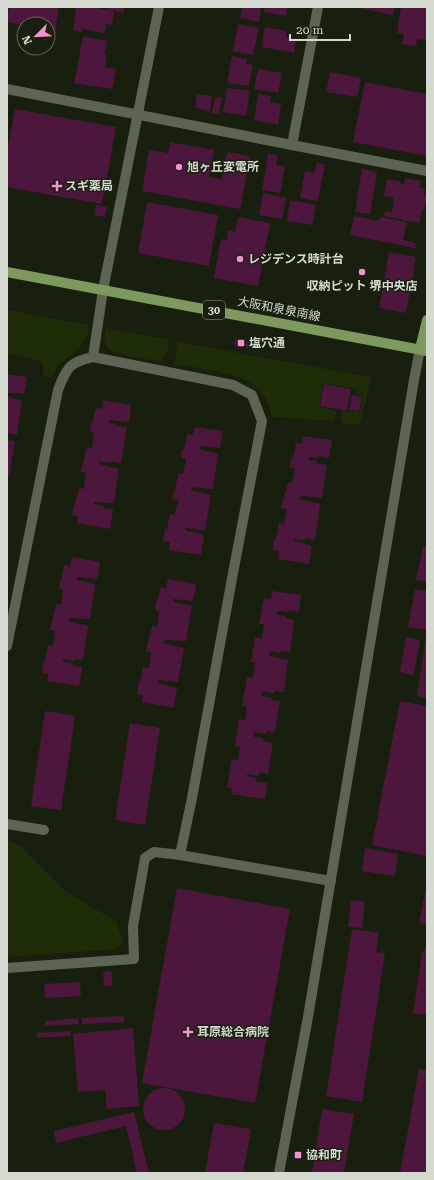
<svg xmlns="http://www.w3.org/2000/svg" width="434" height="1180" viewBox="0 0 434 1180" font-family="'Roboto Serif','Noto Sans JP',serif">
  <rect width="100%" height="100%" fill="#181f0f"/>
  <!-- green -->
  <g fill="#1e2d07">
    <path d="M 7,310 L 89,325 L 87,336 L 79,349 L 58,365 L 52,378 L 43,376 L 44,367 L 41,361 L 7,354 Z"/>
    <path d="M 106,328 L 169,340 L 167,352 L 163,356 L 162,362 C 150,359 114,356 107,347 C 103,341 105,334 106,328 Z"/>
    <path d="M 178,342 L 371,377 L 361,422 L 357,425 L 342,423 L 340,420 L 342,411 L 360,412 L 363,396 L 357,395 L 357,389 L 323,383 L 319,407 L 337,411 L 335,419 L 333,421 L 274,417 C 269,413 270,409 268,404 C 266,398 262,392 258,388 C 242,372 197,368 174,364 Z"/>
    <path d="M 7,840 L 21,846 L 66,892 L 116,921 L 123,943 L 116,949 L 7,957 Z"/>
  </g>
  <!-- building -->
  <g fill="#4d173d">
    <path d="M 9,7 L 59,7 L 55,31 L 48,30 L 48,24 L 24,24 L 24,25 L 7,22 Z"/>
    <path d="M 76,7 L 90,7 L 114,11 L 112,25 L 106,24 L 105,33 L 82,29 L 82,32 L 73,30 Z"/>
    <path d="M 100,7 L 125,7 L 123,13 Z"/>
    <path d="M 242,7 L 261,7 L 259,22 L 240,18 Z"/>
    <path d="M 265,7 L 288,7 L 286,16 L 264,12 Z"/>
    <path d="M 354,7 L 395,7 L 393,15 Z"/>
    <path d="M 401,7 L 427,7 L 427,40 L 417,39 L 416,46 L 402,44 L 404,34 L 397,33 Z"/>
    <path d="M 238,24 L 259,28 L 253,55 L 233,51 Z"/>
    <path d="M 265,27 L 287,31 L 286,37 L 296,39 L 294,53 L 262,47 Z"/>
    <path d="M 83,36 L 107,41 L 104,55 L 107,55 L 105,67 L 116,69 L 112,89 L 74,83 Z"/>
    <path d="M 232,56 L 247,59 L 246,64 L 253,65 L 249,86 L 227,83 Z"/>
    <path d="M 258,69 L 282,73 L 278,93 L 254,89 Z"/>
    <path d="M 330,72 L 361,78 L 357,97 L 326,92 Z"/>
    <path d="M 365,82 L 427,94 L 427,156 L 353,142 Z"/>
    <path d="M 227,88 L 250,91 L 246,116 L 223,112 Z"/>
    <path d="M 197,94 L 212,96 L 210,111 L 195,108 Z"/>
    <path d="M 258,94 L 271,96 L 270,102 L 281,104 L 278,125 L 254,120 Z"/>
    <path d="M 215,97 L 222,98 L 219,114 L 212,113 Z"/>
    <path d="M 15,109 L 116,127 L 102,204 L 7,187 L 7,153 Z"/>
    <path d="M 170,142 L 214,150 L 209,177 L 222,179 L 227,152 L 250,156 L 240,209 L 142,191 L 149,150 L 168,153 Z"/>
    <path d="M 268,154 L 278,155 L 276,165 L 285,166 L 280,193 L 262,190 Z"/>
    <path d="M 316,163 L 325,164 L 318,201 L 300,198 L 305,171 L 315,173 Z"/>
    <path d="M 362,169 L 377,172 L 370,214 L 355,212 Z"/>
    <path d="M 405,178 L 421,181 L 420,188 L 425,189 L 424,195 L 427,196 L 424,210 L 422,209 L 419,223 L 384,216 L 385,211 L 392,212 L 394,197 L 384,196 L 387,179 L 400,181 L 400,183 L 404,184 Z"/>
    <path d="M 263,193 L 286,198 L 282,219 L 259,215 Z"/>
    <path d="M 290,200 L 316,205 L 312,225 L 287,221 Z"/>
    <path d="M 147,202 L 218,215 L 209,266 L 138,253 Z"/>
    <path d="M 96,205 L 107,207 L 105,217 L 94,215 Z"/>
    <path d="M 354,216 L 379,221 L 380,217 L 407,222 L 403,240 L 416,243 L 415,248 L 350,235 Z"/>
    <path d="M 238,217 L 270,223 L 258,286 L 214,278 L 221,239 L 227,240 L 228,230 L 235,232 Z"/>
    <path d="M 389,252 L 416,257 L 406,313 L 379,308 Z"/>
    <path d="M 235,339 L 251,343 L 250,348 L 234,345 Z"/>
    <path d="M 7,374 L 27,377 L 24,394 L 7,393 Z"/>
    <path d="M 324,384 L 351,389 L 347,411 L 320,406 Z"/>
    <path d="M 352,395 L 362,397 L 359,411 L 349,410 Z"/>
    <path d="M 7,396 L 12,397 L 11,398 L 22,400 L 17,435 L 7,433 Z"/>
    <path d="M 103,400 L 131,405 L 129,422 L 109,420 L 109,423 L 116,424 L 116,426 L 127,427 L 121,463 L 111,461 L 111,463 L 100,461 L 99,464 L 119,469 L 114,503 L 94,502 L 93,504 L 104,506 L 104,508 L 113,509 L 110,529 L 77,523 L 78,516 L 72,515 L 79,488 L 84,489 L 86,473 L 81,472 L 87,447 L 92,448 L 94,432 L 90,431 L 91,423 L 92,424 L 96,408 L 102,409 Z"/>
    <path d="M 195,427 L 223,431 L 220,448 L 200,446 L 200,449 L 218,454 L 213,489 L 191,487 L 191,490 L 211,495 L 205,530 L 185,528 L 185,530 L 204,535 L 201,555 L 169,550 L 170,542 L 163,541 L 165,529 L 167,529 L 170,514 L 175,515 L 178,500 L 172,499 L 179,473 L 183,474 L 186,459 L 181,458 L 182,450 L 184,450 L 185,442 L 186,442 L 187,434 L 193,435 Z"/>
    <path d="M 303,436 L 332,440 L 329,458 L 319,456 L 319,458 L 309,457 L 309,460 L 316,461 L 316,463 L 327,465 L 322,498 L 300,496 L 299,499 L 320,504 L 315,540 L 306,538 L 306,540 L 293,539 L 293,541 L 304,543 L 304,544 L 312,546 L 309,564 L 278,559 L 279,551 L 273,550 L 274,539 L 276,539 L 279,523 L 284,524 L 287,509 L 281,508 L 288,483 L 292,483 L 295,468 L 290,467 L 291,459 L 293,459 L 296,443 L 302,444 Z"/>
    <path d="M 7,440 L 15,441 L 9,476 L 7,476 Z"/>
    <path d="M 423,546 L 427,547 L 427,582 L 416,580 Z"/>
    <path d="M 72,557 L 100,562 L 97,579 L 78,577 L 77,580 L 95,584 L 90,619 L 69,618 L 68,621 L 88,626 L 83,660 L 75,659 L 75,661 L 63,659 L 63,662 L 73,663 L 73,666 L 82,667 L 79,686 L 47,681 L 48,674 L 42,673 L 44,660 L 45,660 L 48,645 L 53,646 L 55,631 L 50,630 L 56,604 L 61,605 L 63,590 L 59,589 L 60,581 L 61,581 L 64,565 L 70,566 Z"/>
    <path d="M 168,579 L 196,584 L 193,601 L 173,599 L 173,602 L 192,606 L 186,641 L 164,640 L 163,643 L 184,648 L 178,682 L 158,680 L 158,683 L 177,688 L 174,708 L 142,702 L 143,695 L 137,694 L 139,682 L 140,682 L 143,667 L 149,668 L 151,652 L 146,651 L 152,626 L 157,627 L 159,611 L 155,610 L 156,602 L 157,602 L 161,587 L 166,588 Z"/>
    <path d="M 415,589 L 427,591 L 427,630 L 408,627 Z"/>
    <path d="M 272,591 L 301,595 L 299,612 L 289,610 L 288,612 L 277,611 L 277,615 L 285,616 L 285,618 L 294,620 L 290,652 L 281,651 L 281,653 L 269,651 L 269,656 L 288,660 L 284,692 L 274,691 L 274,693 L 262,691 L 261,696 L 272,698 L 271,700 L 280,701 L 275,732 L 267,731 L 266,734 L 254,732 L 254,737 L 263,738 L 263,741 L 273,743 L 268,774 L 260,772 L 259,776 L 247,774 L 247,776 L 256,778 L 255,781 L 267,783 L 265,799 L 231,794 L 232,788 L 227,787 L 232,759 L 238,761 L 240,747 L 235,746 L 239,719 L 245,720 L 247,707 L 242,706 L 247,677 L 253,678 L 255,663 L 251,662 L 255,637 L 262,639 L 264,624 L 259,624 L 264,598 L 271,599 Z"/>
    <path d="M 426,636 L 427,636 L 427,698 L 417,696 Z"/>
    <path d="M 406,637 L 420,640 L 414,675 L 400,672 Z"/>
    <path d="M 400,701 L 427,706 L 427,856 L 372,845 Z"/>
    <path d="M 45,711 L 75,716 L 61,810 L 31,806 Z"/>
    <path d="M 130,723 L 160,728 L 145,825 L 115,820 Z"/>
    <path d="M 365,848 L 398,854 L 395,876 L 362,871 Z"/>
    <path d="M 426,887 L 427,888 L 427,924 L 419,923 Z"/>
    <path d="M 177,888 L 290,909 L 255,1103 L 142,1083 Z"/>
    <path d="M 351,900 L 365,901 L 362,928 L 348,927 Z"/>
    <path d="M 352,929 L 379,933 L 376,952 L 385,953 L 362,1102 L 326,1096 Z"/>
    <path d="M 427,946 L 427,1015 L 413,1013 L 422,953 Z"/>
    <path d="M 111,971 L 113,986 L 104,986 L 103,972 Z"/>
    <path d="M 80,982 L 81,996 L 45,998 L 44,984 Z"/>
    <path d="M 124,1016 L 124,1022 L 82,1024 L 82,1018 Z"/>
    <path d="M 78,1018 L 78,1024 L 45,1026 L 45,1021 Z"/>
    <path d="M 133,1028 L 139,1106 L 107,1109 L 105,1090 L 78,1092 L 73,1034 Z"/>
    <path d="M 71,1031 L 71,1036 L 37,1038 L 37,1033 Z"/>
    <path d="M 419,1069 L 427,1070 L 427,1173 L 400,1173 Z"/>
    <circle cx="164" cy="1109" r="21"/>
    <path d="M 322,1109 L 354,1114 L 344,1173 L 312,1173 Z"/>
    <path d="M 134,1112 L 149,1173 L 137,1173 L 126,1126 L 56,1143 L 54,1131 Z"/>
    <path d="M 214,1123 L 251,1129 L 243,1173 L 205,1173 Z"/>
  </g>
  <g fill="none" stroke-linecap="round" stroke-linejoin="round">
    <!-- minor -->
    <g stroke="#5c6553" stroke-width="10">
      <path d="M 7,89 L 292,145 L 427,171"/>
      <path d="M 292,145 L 318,7"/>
      <path d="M 93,357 L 103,290 L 159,7"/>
      <path d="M 7,646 L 58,390 C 67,368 69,362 93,357 L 233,385 L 252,395 L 262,421 L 233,573 L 192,798 L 180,855 L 331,881"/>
      <path d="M 7,824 L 44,830"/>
      <path d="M 7,968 L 134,959 L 133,926 L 145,858 L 154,852 L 180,855"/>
      <path d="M 279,1173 L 308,1017 L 414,380 L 420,349"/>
    </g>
    <!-- major -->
    <g stroke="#7e995e" stroke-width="10">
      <path d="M 7,272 L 427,351"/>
      <path d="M 420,349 L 427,320"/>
    </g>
  </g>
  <!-- markers -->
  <g fill="#f591d2" stroke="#181f0f" stroke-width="1.5">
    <circle cx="179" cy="167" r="4"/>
    <path d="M55 180h4v4h4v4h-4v4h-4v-4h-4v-4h4z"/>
    <circle cx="240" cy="259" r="4"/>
    <circle cx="362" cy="272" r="4"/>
    <rect x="237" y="339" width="8" height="8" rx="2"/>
    <path d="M186 1026h4v4h4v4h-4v4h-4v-4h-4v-4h4z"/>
    <rect x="294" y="1151" width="8" height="8" rx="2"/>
  </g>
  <g text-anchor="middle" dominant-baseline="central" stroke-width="3" stroke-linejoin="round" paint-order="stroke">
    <!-- shield labels -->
    <rect fill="#181f0f" stroke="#9ca296" stroke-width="1" x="203" y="301" width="22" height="18" rx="3"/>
    <g font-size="11" font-weight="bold" fill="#d5dad0">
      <text x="214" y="310">30</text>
    </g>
    <!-- poi labels -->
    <g font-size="12" font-weight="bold" fill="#d5dad0" stroke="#181f0f" text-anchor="start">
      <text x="187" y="167">旭ヶ丘変電所</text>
      <text x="65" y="186">スギ薬局</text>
      <text x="248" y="259">レジデンス時計台</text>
      <text x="362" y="286" text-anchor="middle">収納ピット 堺中央店</text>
      <text x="249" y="343">塩穴通</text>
      <text x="197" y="1032">耳原総合病院</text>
      <text x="306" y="1155">協和町</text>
    </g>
    <!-- street labels -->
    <g font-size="12" fill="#d5dad0" stroke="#181f0f">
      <text transform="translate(279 309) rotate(11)">大阪和泉泉南線</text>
    </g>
  </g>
  <!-- border -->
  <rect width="434" height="1180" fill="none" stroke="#d5dad0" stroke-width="16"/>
  <!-- north arrow -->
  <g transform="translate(36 36) rotate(246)"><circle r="19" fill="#181f0f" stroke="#646a5c"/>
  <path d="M0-3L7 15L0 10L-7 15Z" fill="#f591d2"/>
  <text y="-6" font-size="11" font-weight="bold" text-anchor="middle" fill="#d5dad0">N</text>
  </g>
  <!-- scale -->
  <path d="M290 34v6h60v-6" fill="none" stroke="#d5dad0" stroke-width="2"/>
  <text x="296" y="34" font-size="12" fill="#d5dad0" stroke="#181f0f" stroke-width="3" paint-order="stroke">20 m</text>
</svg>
